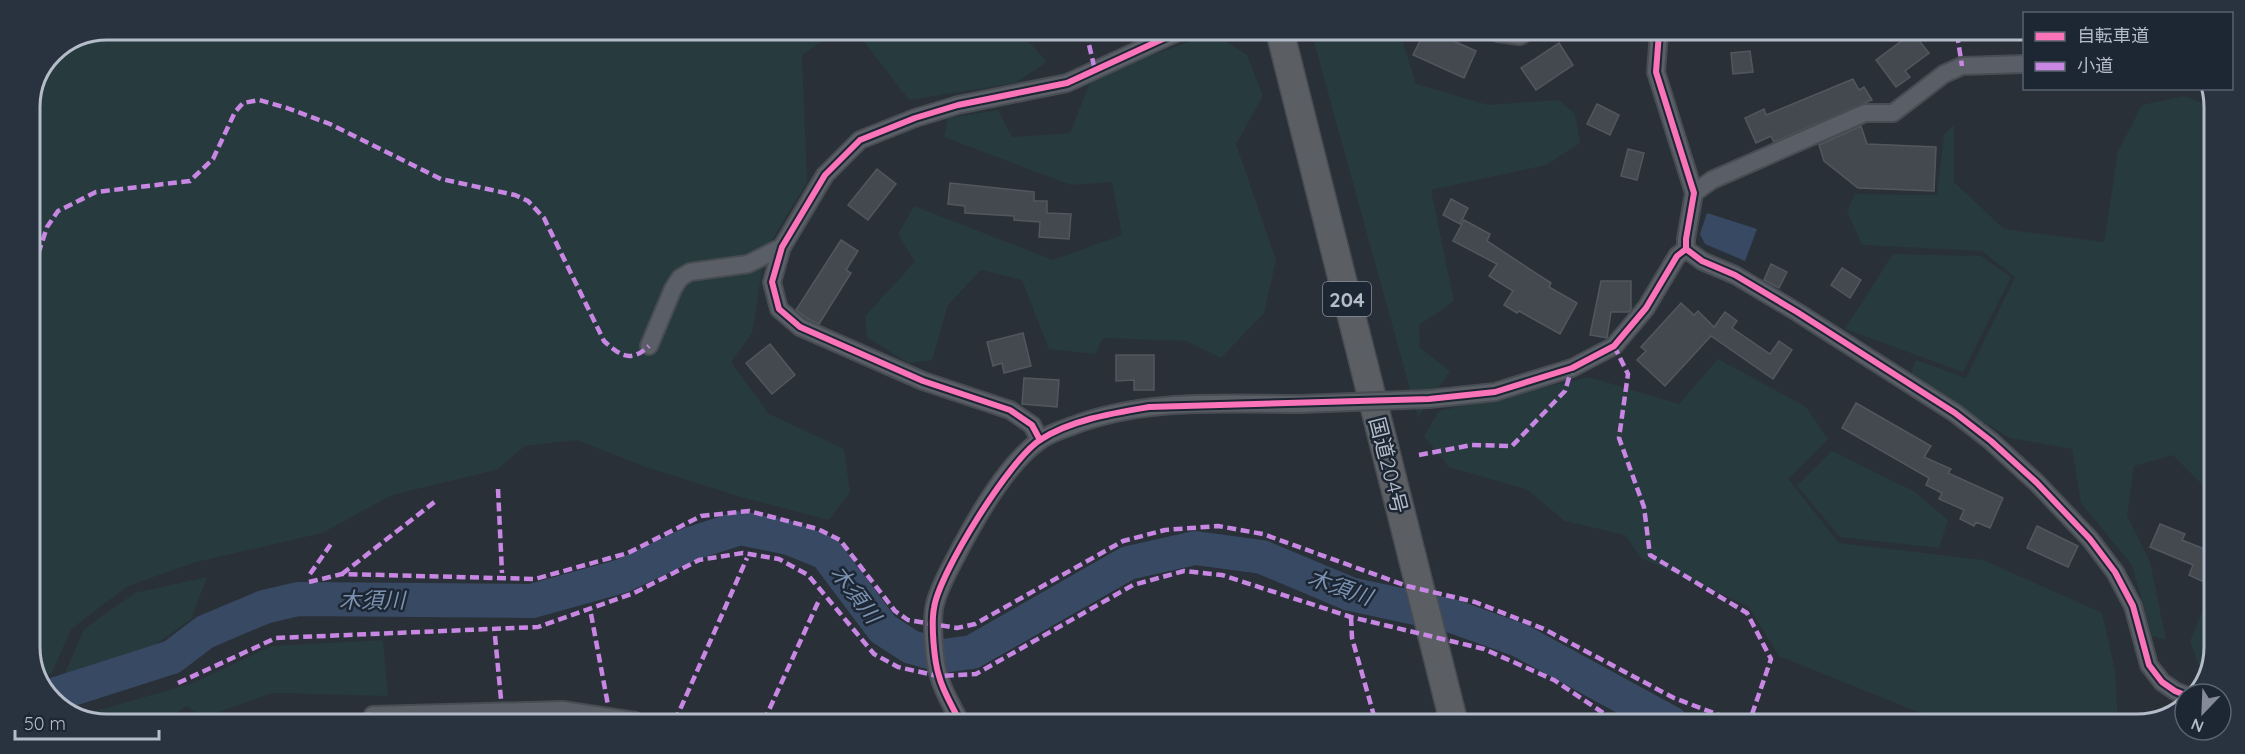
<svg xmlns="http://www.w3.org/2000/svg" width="2245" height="754" viewBox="0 0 2245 754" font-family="Quicksand,'Noto Sans JP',sans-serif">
  <rect width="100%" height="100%" fill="#2a3038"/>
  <!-- green -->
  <g fill="#273a3e">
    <path d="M 108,30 L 836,31 L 802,55 L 807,182 L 765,252 L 752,333 L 731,362 L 769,414 L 844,449 L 850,492 L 829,520 L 741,497 L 646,467 L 577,440 L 525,446 L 496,470 L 392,495 L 322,533 L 196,562 L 128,586 L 71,629 L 52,673 L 40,677 L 30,652 L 30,103 L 53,53 Z"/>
    <path d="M 856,31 L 1020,32 L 1047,62 L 1015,83 L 909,100 Z"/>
    <path d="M 1353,32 L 1400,33 L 1416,84 L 1488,105 L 1559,100 L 1575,114 L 1580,143 L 1546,165 L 1431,190 L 1454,301 L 1419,325 L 1420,348 L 1450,371 L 1418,418 L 1314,42 Z"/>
    <path d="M 1213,33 L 1247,55 L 1263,96 L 1236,144 L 1276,260 L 1264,313 L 1221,358 L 1186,341 L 1103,338 L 1095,354 L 1049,349 L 1022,280 L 981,270 L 948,305 L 932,360 L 908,363 L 867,337 L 865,316 L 915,262 L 898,234 L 914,206 L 1053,260 L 1122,235 L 1112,182 L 1071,185 L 944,137 L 948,118 L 998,110 L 1012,137 L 1070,133 L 1092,77 Z"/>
    <path d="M 2184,96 L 2215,108 L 2212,494 L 2173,455 L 2134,466 L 2127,516 L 2150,562 L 2166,640 L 2152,636 L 2132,565 L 2081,503 L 2072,449 L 2010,438 L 1910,376 L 1916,360 L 1966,378 L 2015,277 L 1982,251 L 1862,245 L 1847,211 L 1855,194 L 1937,195 L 1944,135 L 1954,125 L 1954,182 L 2004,229 L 2104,242 L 2118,152 L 2142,105 Z"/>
    <path d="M 1893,254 L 1981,256 L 2011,277 L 1963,372 L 1845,329 Z"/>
    <path d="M 1718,359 L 1806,407 L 1828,439 L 1788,479 L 1839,543 L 1983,560 L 2102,613 L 2115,670 L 2118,724 L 1948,724 L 1779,656 L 1748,606 L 1641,558 L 1625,535 L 1565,521 L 1526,489 L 1449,467 L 1424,436 L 1439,411 L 1589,377 L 1679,404 Z"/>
    <path d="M 1832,451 L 1915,492 L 1948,520 L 1939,548 L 1840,537 L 1797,486 Z"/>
    <path d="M 207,577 L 191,619 L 141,655 L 64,676 L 84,629 L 135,593 Z"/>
    <path d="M 2212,589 L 2211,661 L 2199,666 L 2190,641 Z"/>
    <path d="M 383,640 L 388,696 L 272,693 L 205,717 L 186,706 L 168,720 L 83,720 L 78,716 L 190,684 L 272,646 Z"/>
  </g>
  <!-- water -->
  <path fill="#384963" d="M 1707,213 L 1757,229 L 1745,261 L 1705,244 L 1700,234 Z"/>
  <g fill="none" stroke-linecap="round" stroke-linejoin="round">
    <!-- river -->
    <path stroke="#384963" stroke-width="34" d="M 50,696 L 172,657 L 205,632 L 264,607 L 298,599 L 532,601 L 622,576 L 690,544 L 740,528 L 789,538 L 826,553 L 883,629 L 911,647 L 943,656 L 972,652 L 1128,563 L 1195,548 L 1262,557 L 1350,594 L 1452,616 L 1519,640 L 1671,723"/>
  </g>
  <!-- building -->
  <g fill="#444950" stroke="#52575f" stroke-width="1.5">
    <path d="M 1424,33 L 1436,33 L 1476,51 L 1464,78 L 1413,55 Z"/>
    <path d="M 1911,34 L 1914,34 L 1929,53 L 1905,71 L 1910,77 L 1896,87 L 1876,60 Z"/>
    <path d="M 1559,43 L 1573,65 L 1536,90 L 1521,68 Z"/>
    <path d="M 1750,51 L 1753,72 L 1733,74 L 1731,53 Z"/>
    <path d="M 1853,79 L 1859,90 L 1864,87 L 1872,100 L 1774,142 L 1771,136 L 1756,143 L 1745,118 L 1764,109 L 1766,115 Z"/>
    <path d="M 1597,104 L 1619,115 L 1610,135 L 1587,124 Z"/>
    <path d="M 1861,126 L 1867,144 L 1936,147 L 1934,191 L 1858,188 L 1824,161 L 1819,145 Z"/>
    <path d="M 1628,149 L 1644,153 L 1637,180 L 1621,176 Z"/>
    <path d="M 877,169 L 896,184 L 868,220 L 848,205 Z"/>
    <path d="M 950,183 L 1034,192 L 1034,201 L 1047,201 L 1047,213 L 1071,214 L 1069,239 L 1039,237 L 1040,222 L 1014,220 L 1014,216 L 965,213 L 965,206 L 948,204 Z"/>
    <path d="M 1451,199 L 1468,208 L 1460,224 L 1443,215 Z"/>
    <path d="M 1464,220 L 1490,234 L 1487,241 L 1551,283 L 1549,287 L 1577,303 L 1560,334 L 1519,311 L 1517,313 L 1504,305 L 1513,291 L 1489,276 L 1497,264 L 1453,241 Z"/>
    <path d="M 841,240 L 858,251 L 846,270 L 851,273 L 819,324 L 808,319 L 796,310 Z"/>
    <path d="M 1771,264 L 1787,272 L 1779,288 L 1764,280 Z"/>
    <path d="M 1842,268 L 1861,280 L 1850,298 L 1831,285 Z"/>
    <path d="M 1601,281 L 1631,281 L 1631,309 L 1629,312 L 1611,312 L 1607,338 L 1590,335 Z"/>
    <path d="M 1681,303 L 1694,315 L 1698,311 L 1714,327 L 1725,312 L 1737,321 L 1732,328 L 1770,354 L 1779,341 L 1792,350 L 1773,379 L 1711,336 L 1665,386 L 1637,360 L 1646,351 L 1641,347 Z"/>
    <path d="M 1023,333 L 1031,366 L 1004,373 L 1002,363 L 993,366 L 987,342 Z"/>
    <path d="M 770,344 L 795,375 L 772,394 L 746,363 Z"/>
    <path d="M 1116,355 L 1154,355 L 1154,390 L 1134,390 L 1134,380 L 1116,381 Z"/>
    <path d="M 1024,378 L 1059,380 L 1057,407 L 1022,404 Z"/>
    <path d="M 1856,403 L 1931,446 L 1924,457 L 1951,469 L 1948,473 L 2003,498 L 1990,528 L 1976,522 L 1974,526 L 1960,519 L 1964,510 L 1939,499 L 1942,493 L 1926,485 L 1929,478 L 1842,428 Z"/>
    <path d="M 2160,524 L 2185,534 L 2182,540 L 2212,552 L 2212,570 L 2206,583 L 2189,575 L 2193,565 L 2150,547 Z"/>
    <path d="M 2037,526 L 2078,546 L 2068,567 L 2027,548 Z"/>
  </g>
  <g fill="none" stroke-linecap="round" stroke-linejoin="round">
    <defs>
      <g id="minor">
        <path d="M 1498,33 L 1520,36 L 1525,33"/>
        <path d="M 1659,33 L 1656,72 L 1694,193 L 1686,239 L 1686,249 L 1702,261 L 1735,275 L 1797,312 L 1955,413 L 1991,441 L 2037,483 L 2090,539 L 2115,572 L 2133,606 L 2149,665 L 2162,682 L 2175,691 L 2185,695"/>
        <path d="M 1694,193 L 1712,180 L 1865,113 L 1893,113 L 1944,74 L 1962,66 L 2024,64"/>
        <path d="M 649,346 L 673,289 L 680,278 L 690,272 L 748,264 L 782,247"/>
        <path d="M 1429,399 L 1495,392 L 1572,368 L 1614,346 L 1646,308 L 1677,256 L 1686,249"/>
        <path d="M 1040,440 L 1032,425 L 1010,410 L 923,381 L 800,327 L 779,309 L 772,282 L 782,247 L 825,175 L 860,140 L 915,118 L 958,105 L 1067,83 L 1178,32"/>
        <path d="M 373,715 L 562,710 L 635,721"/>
        <path d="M 960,722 C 953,707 943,692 939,676 C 934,662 931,619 935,604 C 940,584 952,565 961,547 C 979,513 1008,463 1039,441 C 1048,434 1061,430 1072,426 C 1144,398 1224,404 1301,404"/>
      </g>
      <path id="trunk" d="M 1280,32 L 1454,723"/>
    </defs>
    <!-- minor casing -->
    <use href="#minor" stroke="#484c53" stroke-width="20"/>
    <!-- trunk casing -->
    <use href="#trunk" stroke="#474c53" stroke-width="30"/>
    <!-- minor -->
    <use href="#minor" stroke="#5a5e66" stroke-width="16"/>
    <!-- trunk -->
    <use href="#trunk" stroke="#5b5f64" stroke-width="27"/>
    <defs>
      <path id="minor-bridge" d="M 1301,404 L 1429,399"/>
    </defs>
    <!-- minor-bridge casing -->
    <use href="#minor-bridge" stroke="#484c53" stroke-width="20" stroke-linecap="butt"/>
    <!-- minor-bridge -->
    <use href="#minor-bridge" stroke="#5a5e66" stroke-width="16"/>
    <!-- quiet -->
    <g stroke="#c787e3" stroke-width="4.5" stroke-dasharray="9 4.5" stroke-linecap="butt">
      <path d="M 1086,32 L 1095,70"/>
      <path d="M 1957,34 L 1962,66"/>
      <path d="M 30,279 L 47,227 L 58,211 L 96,192 L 190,181 L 213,159 L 235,112 L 243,103 L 259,100 L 287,108 L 330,124 L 441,179 L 515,195 L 528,201 L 544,218 L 604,341 C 620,356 631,363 649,346"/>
      <path d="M 1614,346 L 1628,374 L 1619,438 L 1644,507 L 1650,555 L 1747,613 L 1771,659 L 1749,723"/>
      <path d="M 1419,455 L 1472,445 L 1512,446 L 1565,391 L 1572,368"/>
      <path d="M 498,489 L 502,573"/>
      <path d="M 310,574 L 331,544"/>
      <path d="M 342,574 L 437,500"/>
      <path d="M 309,582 L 342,574 L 535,579 L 628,553 L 701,516 L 749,511 L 818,529 L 840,540 L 895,611 L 908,620 L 957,628 L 975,624 L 1123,541 L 1165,530 L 1218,526 L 1263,534 L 1407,586 L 1475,602 L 1544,629 L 1674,698 L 1740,723"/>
      <path d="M 591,614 L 608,705"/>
      <path d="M 1351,617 L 1352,638 L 1376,723"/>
      <path d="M 495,636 L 501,699"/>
      <path d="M 178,683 L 276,638 L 538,627 L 634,593 L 699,560 L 743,553 L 779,559 L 808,575 L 874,654 L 898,667 L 938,676 L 976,674 L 1133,585 L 1184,571 L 1222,575 L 1351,617 L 1484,649 L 1554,680 L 1618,723"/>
      <path d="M 321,720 L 335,716 L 373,715"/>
      <path d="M 675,721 L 747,558"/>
      <path d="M 764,721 L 820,598"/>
    </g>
    <defs>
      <g id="cycleway">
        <path d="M 1659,33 L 1656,72 L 1694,193 L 1686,239 L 1686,249 L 1702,261 L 1735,275 L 1797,312 L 1955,413 L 1991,441 L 2037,483 L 2090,539 L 2115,572 L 2133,606 L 2149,665 L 2162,682 L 2175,691 L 2185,695"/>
        <path d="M 1040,440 L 1032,425 L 1010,410 L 923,381 L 800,327 L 779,309 L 772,282 L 782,247 L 825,175 L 860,140 L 915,118 L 958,105 L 1067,83 L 1178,32"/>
        <path d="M 960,722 C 953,707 943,692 939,676 C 934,661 931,624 934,608 C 939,573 1010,459 1040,440 C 1070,420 1114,413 1149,407 L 1429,399 L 1495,392 L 1572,368 L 1614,346 L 1646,308 L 1677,256 L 1686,249"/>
      </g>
    </defs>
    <!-- cycleway casing -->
    <use href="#cycleway" stroke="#1d2633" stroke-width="10"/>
    <!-- cycleway -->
    <use href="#cycleway" stroke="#fb73b8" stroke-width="6"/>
  </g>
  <g text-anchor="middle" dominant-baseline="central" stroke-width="5" stroke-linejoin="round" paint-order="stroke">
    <!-- shield labels -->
    <rect fill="#1d2633" stroke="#878f9c" stroke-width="1.5" x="1323" y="282" width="48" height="34" rx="4.5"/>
    <g font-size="20" font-weight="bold" fill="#b4bcc9">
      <text x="1347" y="299">204</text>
    </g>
    <!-- street labels -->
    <g font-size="21" fill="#b4bcc9" stroke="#1d2633">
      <text transform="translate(1389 465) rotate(76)">国道204号</text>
    </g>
    <!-- water labels -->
    <g font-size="22" font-style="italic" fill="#7c92b1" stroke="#1d2633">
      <text transform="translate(1340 587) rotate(19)">木須川</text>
      <text transform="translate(856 594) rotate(53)">木須川</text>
      <text x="372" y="600">木須川</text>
    </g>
  </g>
  <!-- crop -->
  <path d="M0 0H2245V754H0ZM107 40H2137A67 67 0 0 1 2204 107V647A67 67 0 0 1 2137 714H107A67 67 0 0 1 40 647V107A67 67 0 0 1 107 40Z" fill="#29323f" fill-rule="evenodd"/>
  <path fill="none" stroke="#b4bcc9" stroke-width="3" d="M107 40H2137A67 67 0 0 1 2204 107V647A67 67 0 0 1 2137 714H107A67 67 0 0 1 40 647V107A67 67 0 0 1 107 40Z"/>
  <!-- legend -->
  <rect x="2023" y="12" width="210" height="78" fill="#1d2633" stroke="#59626f" stroke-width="1.5"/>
  <rect x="2035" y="32" width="30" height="9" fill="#fb73b8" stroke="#59626f" stroke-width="1.5"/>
  <text x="2077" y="42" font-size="18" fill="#b4bcc9">自転車道</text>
  <rect x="2035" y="62" width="30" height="9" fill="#c787e3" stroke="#59626f" stroke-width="1.5"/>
  <text x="2077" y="72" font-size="18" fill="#b4bcc9">小道</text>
  <!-- north arrow -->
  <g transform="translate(2203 712) rotate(203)"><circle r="28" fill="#1d2633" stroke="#59626f" stroke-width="1.5"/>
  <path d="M0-4.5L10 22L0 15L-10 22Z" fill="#848b96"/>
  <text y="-9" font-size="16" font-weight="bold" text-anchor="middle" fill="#b4bcc9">N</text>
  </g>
  <!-- scale -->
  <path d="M15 730v9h144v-9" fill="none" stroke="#b4bcc9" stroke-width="3"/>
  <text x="24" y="730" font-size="18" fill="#b4bcc9" stroke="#1d2633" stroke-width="4.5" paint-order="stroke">50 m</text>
</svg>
